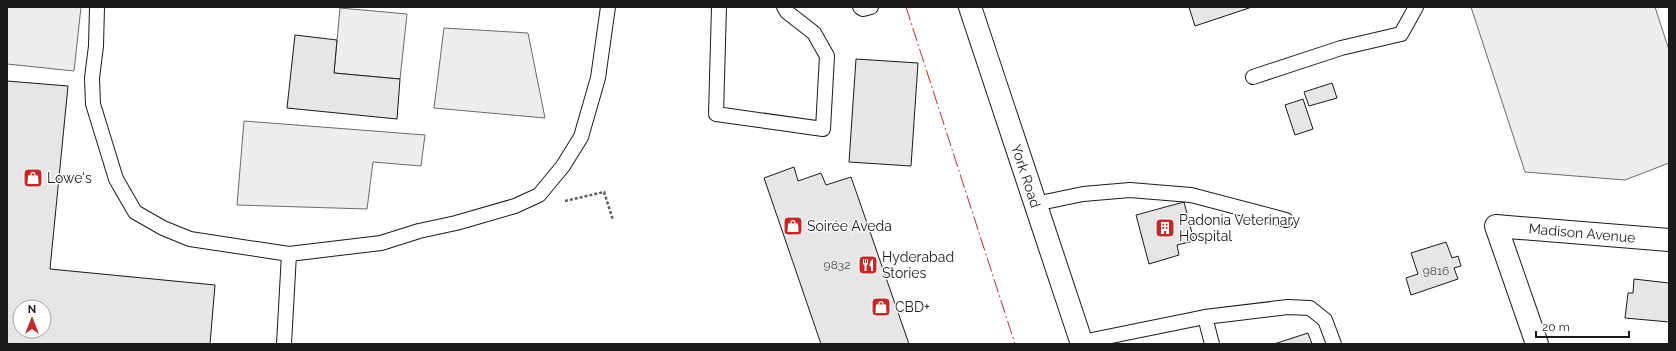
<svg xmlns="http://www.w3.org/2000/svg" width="1676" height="351" viewBox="0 0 1676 351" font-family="Raleway,sans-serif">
  <rect width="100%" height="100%" fill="#fff"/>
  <!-- built -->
  <g fill="#ededed" stroke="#6a6a6a">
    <path d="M 7,7 L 81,7 L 74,71 L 7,64 Z"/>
    <path d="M 1471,7 L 1655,7 L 1669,50 L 1669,163 L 1625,180 L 1525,172 Z"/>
    <path d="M 340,8 L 407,14 L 400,79 L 334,73 Z"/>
    <path d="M 444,28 L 528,33 L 545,118 L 434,108 Z"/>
    <path d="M 244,121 L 425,135 L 421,166 L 373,162 L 367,209 L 237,205 Z"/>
  </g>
  <!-- building -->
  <g fill="#e6e6e6" stroke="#1a1a1a" fill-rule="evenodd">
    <path d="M 1189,7 L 1252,7 L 1195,26 Z"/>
    <path d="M 295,35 L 337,40 L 334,73 L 400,79 L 397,119 L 287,108 Z"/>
    <path d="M 856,59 L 918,63 L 911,166 L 849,162 Z"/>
    <path d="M 7,81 L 68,86 L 50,269 L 215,285 L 210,344 L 7,344 ZM 20,307 L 44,307 L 44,331 L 20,331 Z"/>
    <path d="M 1332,83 L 1337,98 L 1309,106 L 1304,92 Z"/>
    <path d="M 1303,99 L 1313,129 L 1295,135 L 1285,105 Z"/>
    <path d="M 794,167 L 798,181 L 821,173 L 826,185 L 851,177 L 909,344 L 821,344 L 764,178 Z"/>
    <path d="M 1184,202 L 1194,241 L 1177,245 L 1179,255 L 1149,264 L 1136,215 Z"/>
    <path d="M 1446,242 L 1452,258 L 1458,256 L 1461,266 L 1454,268 L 1458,279 L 1411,295 L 1406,278 L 1418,274 L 1411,253 Z"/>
    <path d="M 1634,279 L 1669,283 L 1669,322 L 1625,318 L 1628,293 L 1633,293 Z"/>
    <path d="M 1308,333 L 1312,344 L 1274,344 Z"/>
  </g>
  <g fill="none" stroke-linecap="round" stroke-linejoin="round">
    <defs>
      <g id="lane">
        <path d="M 97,7 L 96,46 L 92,78 L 93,104 L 116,179 L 135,212 L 163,228 L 190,239 L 289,254 L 381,243 L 419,231 L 456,223 L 515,206 L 539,195 L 563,166 L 581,137 L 598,78 L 608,7"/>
        <path d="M 719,7 L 716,114 L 823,129 L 827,56 L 814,33 L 787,12 L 784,7"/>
        <path d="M 860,7 L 863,9 L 871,7"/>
        <path d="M 1253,77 L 1341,48 L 1401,34 L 1416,7"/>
        <path d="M 1035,204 L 1083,194 L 1130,190 L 1191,195 L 1286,220"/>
        <path d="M 1205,317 L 1212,344"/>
        <path d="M 1082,342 L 1205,317 L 1288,307 L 1310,308 L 1325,320 L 1334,344"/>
        <path d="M 284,344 L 289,254"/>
      </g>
      <path id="street" d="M 1537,344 L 1496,226 L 1669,240"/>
      <path id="primary" d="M 970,7 L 1082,344"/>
    </defs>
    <!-- lane casing -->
    <use href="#lane" stroke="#1a1a1a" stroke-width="16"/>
    <!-- street casing -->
    <use href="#street" stroke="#1a1a1a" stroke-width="24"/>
    <!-- primary casing -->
    <use href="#primary" stroke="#1a1a1a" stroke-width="24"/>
    <!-- path -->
    <path stroke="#5f5f5f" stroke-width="2.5" stroke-dasharray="3 2" stroke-linecap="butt" d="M 565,201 L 604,192 L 613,220"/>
    <!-- lane -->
    <use href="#lane" stroke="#fff" stroke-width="14"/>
    <!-- street -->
    <use href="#street" stroke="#fff" stroke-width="22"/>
    <!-- primary -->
    <use href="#primary" stroke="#fff" stroke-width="22"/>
    <!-- power -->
    <path stroke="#c62828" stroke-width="1" stroke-dasharray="14 3 2 3" stroke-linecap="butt" d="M 906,7 L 1015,344"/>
  </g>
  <!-- icons -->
  <defs>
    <symbol id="shop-square" viewBox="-11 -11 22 22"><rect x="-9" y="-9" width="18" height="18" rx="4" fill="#c62828" stroke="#fff"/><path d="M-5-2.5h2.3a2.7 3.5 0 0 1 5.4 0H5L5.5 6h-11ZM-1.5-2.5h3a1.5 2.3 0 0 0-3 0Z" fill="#fff"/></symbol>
    <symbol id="building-square" viewBox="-11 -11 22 22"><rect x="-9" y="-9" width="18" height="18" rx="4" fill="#c62828" stroke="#fff"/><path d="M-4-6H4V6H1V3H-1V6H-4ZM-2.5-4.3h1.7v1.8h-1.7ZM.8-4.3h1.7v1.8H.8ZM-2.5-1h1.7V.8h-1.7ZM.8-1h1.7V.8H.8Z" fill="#fff"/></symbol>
    <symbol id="restaurant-square" viewBox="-11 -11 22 22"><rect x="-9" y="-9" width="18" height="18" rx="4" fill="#c62828" stroke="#fff"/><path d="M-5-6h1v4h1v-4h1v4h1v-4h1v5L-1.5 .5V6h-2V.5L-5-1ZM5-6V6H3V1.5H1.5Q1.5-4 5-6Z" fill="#fff"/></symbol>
  </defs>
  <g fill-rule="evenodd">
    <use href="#shop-square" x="22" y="167" width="22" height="22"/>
    <use href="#shop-square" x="782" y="215" width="22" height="22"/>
    <use href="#building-square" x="1154" y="217" width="22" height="22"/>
    <use href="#restaurant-square" x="857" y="254" width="22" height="22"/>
    <use href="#shop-square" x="870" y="296" width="22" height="22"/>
  </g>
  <g text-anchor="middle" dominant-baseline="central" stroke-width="3" stroke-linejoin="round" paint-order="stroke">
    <!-- number labels -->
    <g font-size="12" fill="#4d4d4d">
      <text x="837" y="265">9832</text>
      <text x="1436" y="271">9816</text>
    </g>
    <!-- street labels -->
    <g font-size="14" fill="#1a1a1a" stroke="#fff">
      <text transform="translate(1026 176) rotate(72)">York Road</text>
      <text transform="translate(1582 233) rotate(5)">Madison Avenue</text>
    </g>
    <!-- poi labels -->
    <g font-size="14" fill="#1a1a1a" stroke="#fff" text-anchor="start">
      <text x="47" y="178">Lowe's</text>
      <text x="1179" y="220">Padonia Veterinary<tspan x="1179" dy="16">Hospital</tspan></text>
      <text x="807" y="226">Soirée Aveda</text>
      <text x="882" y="257">Hyderabad<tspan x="882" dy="16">Stories</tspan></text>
      <text x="895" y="307">CBD+</text>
    </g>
  </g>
  <!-- border -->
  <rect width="1676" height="351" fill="none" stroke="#1a1a1a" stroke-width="16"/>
  <!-- north arrow -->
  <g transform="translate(32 319)"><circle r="19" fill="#ffffff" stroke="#a3a3a3"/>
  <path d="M0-3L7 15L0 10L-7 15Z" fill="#c62828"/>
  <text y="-6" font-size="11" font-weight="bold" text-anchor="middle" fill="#1a1a1a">N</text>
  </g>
  <!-- scale -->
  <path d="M1536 331v6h93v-6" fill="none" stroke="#1a1a1a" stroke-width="2"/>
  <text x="1542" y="331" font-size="12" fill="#1a1a1a" stroke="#ffffff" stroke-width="3" paint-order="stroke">20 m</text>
</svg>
